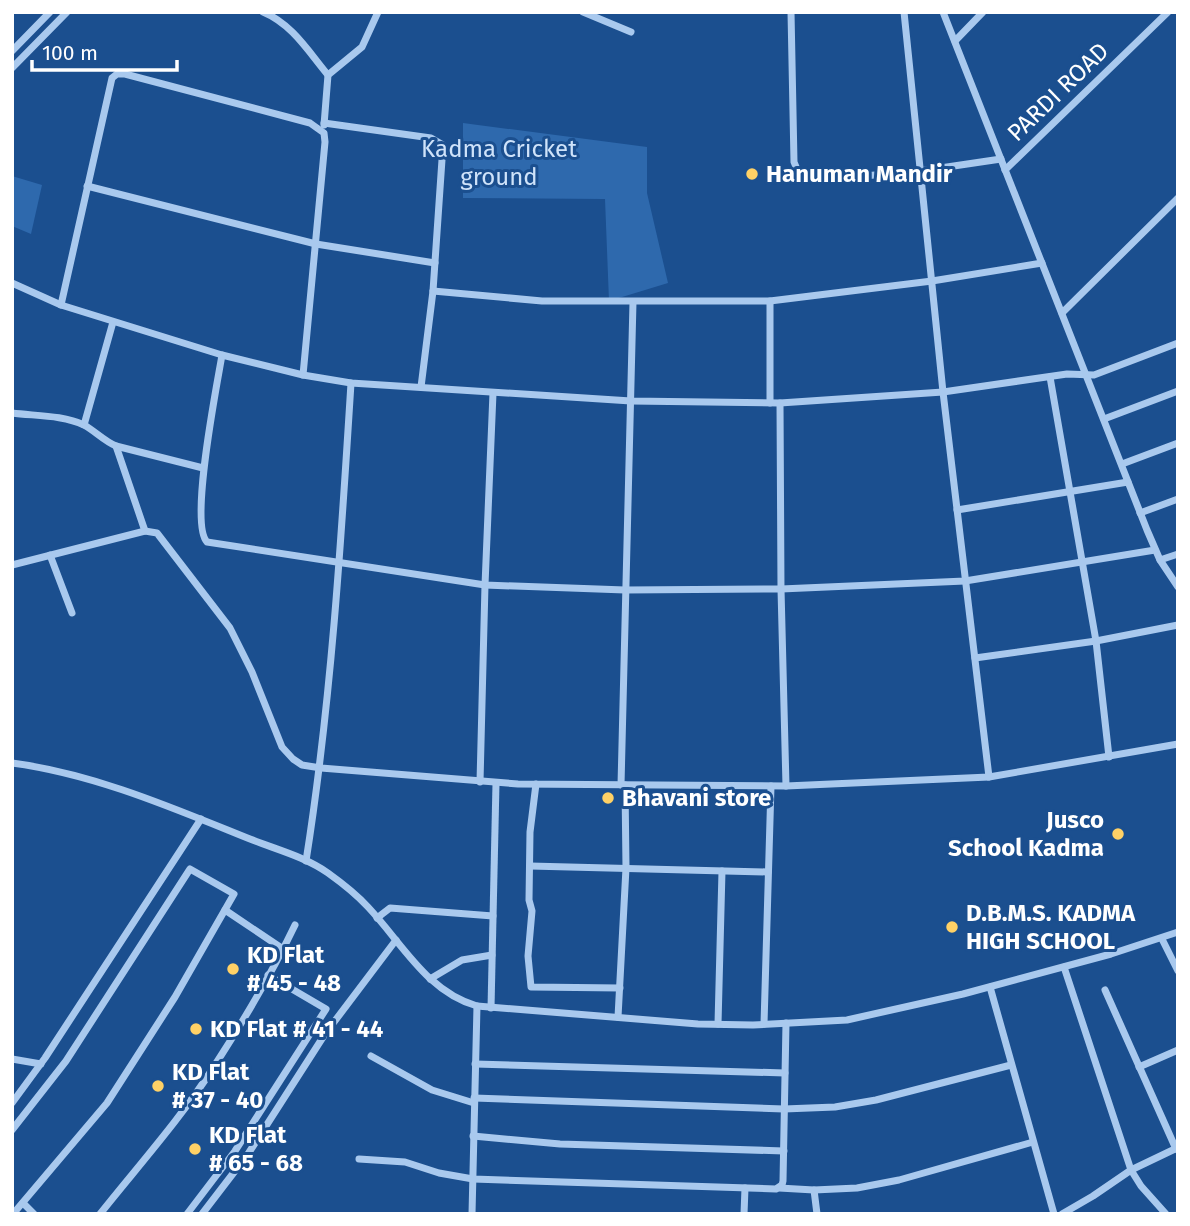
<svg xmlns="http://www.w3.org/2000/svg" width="1190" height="1226" viewBox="0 0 1190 1226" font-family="'Fira Sans',sans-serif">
  <rect width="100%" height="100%" fill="#1b4f8f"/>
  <!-- green -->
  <g fill="#2e69ad">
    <path d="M 463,123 L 647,147 L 647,193 L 668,283 L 609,301 L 605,199 L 463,198 Z"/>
    <path d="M 12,176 L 42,185 L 31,234 L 12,226 Z"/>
  </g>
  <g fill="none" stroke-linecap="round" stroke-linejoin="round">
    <!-- street -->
    <g stroke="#a9c9ee" stroke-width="7">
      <path d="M 263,12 C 292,24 308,51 328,75"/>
      <path d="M 583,12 L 631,32"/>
      <path d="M 791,12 L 794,162 L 799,174 L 841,178 L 920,171 L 1001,159"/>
      <path d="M 904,12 L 943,392 L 989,777"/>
      <path d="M 943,12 L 1147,530 L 1160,560 L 1178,587"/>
      <path d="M 955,41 L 983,12"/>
      <path d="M 12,51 L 50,12"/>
      <path d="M 12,68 L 67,12"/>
      <path d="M 324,123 L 431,138 L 443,145 L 433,291 L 421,387"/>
      <path d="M 324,125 L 328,75 L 362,47 L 378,12"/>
      <path d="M 1005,170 L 1168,12"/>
      <path d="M 87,186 L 316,244 L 435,263"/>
      <path d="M 12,283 L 61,305 L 222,355 L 303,375 L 351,383 L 631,401 L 780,403 L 943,392 L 1067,374 L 1094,375 L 1178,343"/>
      <path d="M 433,291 L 542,301 L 770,301 L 932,281 L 1042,263"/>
      <path d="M 61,305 L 112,78 L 117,74 L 125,74 L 310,123 L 324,133 L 325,142 L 303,375"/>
      <path d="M 1062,313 L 1178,198"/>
      <path d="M 222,355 C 217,385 189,524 207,542 L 485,585 L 625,590 L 781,589 L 965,581 L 1155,550"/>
      <path d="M 1050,377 L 1096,641 L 1109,757"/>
      <path d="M 770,403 L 770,301"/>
      <path d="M 780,403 L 781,589 L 786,786"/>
      <path d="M 12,413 C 35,416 63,415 84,425 C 95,431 104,441 116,446 L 203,468"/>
      <path d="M 1104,419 L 1178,391"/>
      <path d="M 84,425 L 113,322"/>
      <path d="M 116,446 L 145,531"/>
      <path d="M 1122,464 L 1178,443"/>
      <path d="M 957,510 L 1128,482"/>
      <path d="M 1140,513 L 1178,499"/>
      <path d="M 50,555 L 72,613"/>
      <path d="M 1160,560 L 1178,554"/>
      <path d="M 12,565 L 145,531 L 157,533 L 230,628 L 252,672 L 282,747 L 293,759 L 302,765 L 321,768 L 518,784 L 786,786 L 989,777 L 1178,744"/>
      <path d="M 975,658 L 1096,641 L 1178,625"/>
      <path d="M 12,763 C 95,774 173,808 250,839 C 275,849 306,857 328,873 C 342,883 357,895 368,907 C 402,943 427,992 477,1006 L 698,1024 L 753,1025 L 847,1020 L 963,994 L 1111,954 L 1178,932"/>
      <path d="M 480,782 L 485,585 L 493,393"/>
      <path d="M 536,784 L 530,832 L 529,900 L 532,911 L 528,956 L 531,987 L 620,988"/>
      <path d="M 621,785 L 633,302"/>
      <path d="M 306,861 C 331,703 341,543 351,383"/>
      <path d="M 530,866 L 768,872"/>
      <path d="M 225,910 L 283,949"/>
      <path d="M 377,918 L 390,908 L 493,916"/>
      <path d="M 1162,939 L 1178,971"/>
      <path d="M 1064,967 L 1131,1170 L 1141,1186 L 1166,1214"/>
      <path d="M 430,979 L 462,960 L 492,955"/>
      <path d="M 990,987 L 1054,1214"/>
      <path d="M 1105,990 L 1176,1149"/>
      <path d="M 491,1008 L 496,783"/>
      <path d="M 618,1017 L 626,868 L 625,785"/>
      <path d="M 718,1024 L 722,871"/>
      <path d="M 764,1024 L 771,786"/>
      <path d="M 371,1056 L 432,1090 L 474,1103"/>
      <path d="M 12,1059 L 41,1064"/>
      <path d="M 475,1064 L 785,1073"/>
      <path d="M 1139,1067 L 1178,1050"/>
      <path d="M 474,1098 L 784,1109 L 835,1107 L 876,1100 L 1011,1065"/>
      <path d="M 12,1103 L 45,1058 L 201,819"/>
      <path d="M 12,1130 L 66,1061 L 190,869 L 234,894 L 175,997 L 107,1103 L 13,1214"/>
      <path d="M 473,1136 L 560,1144 L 784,1151"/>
      <path d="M 359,1159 L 405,1162 L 439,1173 L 473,1179 L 776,1189 L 782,1185 L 783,1181 L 786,1023"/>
      <path d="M 779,1188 L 814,1190 L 857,1188 L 899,1180 L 1033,1142"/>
      <path d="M 814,1190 L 817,1214"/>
      <path d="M 23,1203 L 34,1214"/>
      <path d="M 100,1214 C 139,1165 182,1117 215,1065 C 244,1020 272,973 295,925"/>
      <path d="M 187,1214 L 235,1151 L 326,1009 L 268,975"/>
      <path d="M 202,1214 L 248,1154 L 325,1034 L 396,940"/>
      <path d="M 472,1214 L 477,1006"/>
      <path d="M 744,1214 L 745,1188"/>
      <path d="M 1062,1214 L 1093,1196 L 1131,1170 L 1177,1148"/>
    </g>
  </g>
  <!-- markers -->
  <g fill="#ffd166" stroke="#1b4f8f" stroke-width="2.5">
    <circle cx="752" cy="174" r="7"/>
    <circle cx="608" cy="798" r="7"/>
    <circle cx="1118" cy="834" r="7"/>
    <circle cx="952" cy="927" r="7"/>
    <circle cx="233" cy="969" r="7"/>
    <circle cx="196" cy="1029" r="7"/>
    <circle cx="158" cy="1086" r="7"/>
    <circle cx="195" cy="1149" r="7"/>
  </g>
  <g text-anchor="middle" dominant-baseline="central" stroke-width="6" stroke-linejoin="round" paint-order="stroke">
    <!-- street labels -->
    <g font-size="24" fill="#fff" stroke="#1b4f8f">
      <text transform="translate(1058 92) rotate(-44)">PARDI ROAD</text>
    </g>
    <!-- park labels -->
    <g font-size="24" fill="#cfe3fa" stroke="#1b4f8f">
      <text x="499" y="149">Kadma Cricket<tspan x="499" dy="28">ground</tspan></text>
    </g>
    <!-- poi labels -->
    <g font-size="24" font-weight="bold" fill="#fff" stroke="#1b4f8f" text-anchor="start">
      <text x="766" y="174">Hanuman Mandir</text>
      <text x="622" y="798">Bhavani store</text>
      <text x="1104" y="820" text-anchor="end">Jusco<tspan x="1104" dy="28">School Kadma</tspan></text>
      <text x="966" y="913">D.B.M.S. KADMA<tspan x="966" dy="28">HIGH SCHOOL</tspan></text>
      <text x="247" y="955">KD Flat<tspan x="247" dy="28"># 45 - 48</tspan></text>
      <text x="210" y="1029">KD Flat # 41 - 44</text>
      <text x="172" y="1072">KD Flat<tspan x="172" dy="28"># 37 - 40</tspan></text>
      <text x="209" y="1135">KD Flat<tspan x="209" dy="28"># 65 - 68</tspan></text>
    </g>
  </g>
  <!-- border -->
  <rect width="1190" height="1226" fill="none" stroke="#ffffff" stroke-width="28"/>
  <!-- scale -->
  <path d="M32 60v10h145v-10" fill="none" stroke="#ffffff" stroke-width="3.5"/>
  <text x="42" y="60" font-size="21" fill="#ffffff" stroke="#1b4f8f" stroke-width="5" paint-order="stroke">100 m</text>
</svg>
